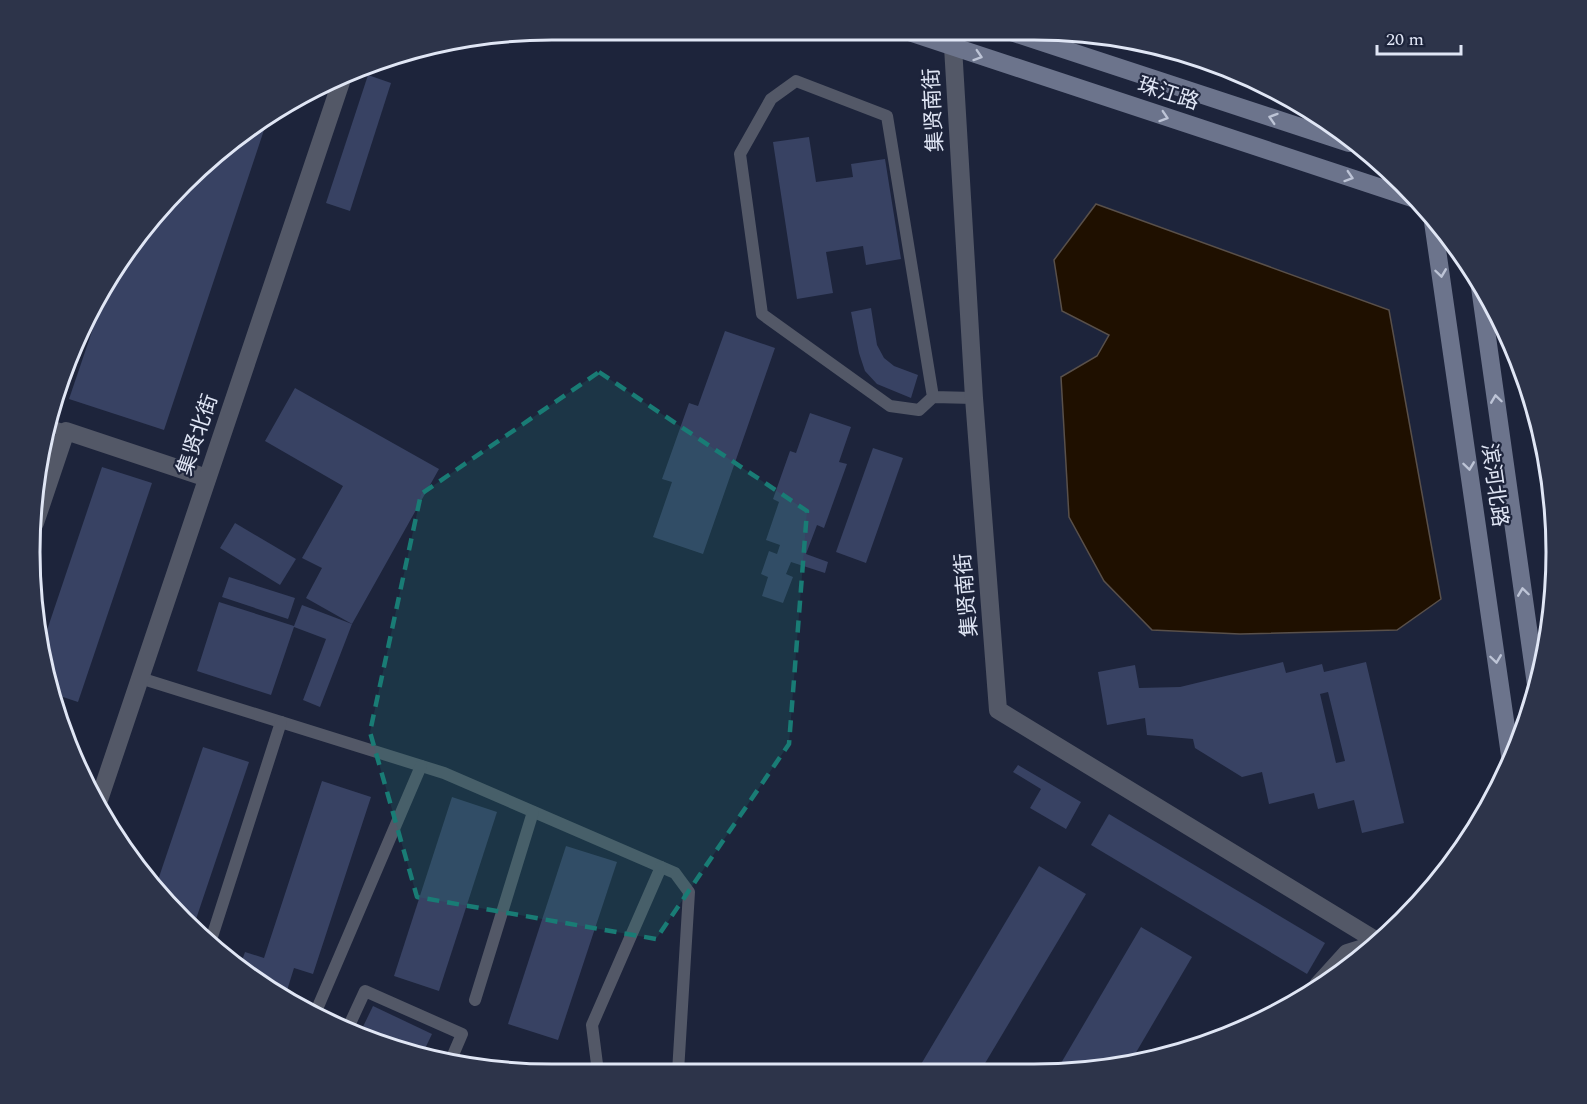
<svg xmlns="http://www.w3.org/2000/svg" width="1587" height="1104" viewBox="0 0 1587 1104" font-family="Spectral,'Noto Sans SC',serif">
  <rect width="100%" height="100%" fill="#1d243b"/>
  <!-- water -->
  <path fill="#1f1000" stroke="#59504a" stroke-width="1.5" d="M 1096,204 L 1389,310 L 1441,599 L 1397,630 L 1240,634 L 1152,630 L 1104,581 L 1069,517 L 1061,377 L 1097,356 L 1109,335 L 1062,311 L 1054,260 Z"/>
  <!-- building -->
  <g fill="#384263" fill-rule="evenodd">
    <path d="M 368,75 L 391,83 L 350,211 L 326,203 Z"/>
    <path d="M 269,115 L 164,430 L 69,399 L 103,299 L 159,208 L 262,118 Z"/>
    <path d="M 809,137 L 816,182 L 853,177 L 851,164 L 885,159 L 901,259 L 866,265 L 863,246 L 826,252 L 833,293 L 797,299 L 773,142 Z"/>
    <path d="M 871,308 L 877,345 L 884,358 L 894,366 L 918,375 L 911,398 L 877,384 L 865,371 L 859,353 L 851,312 Z"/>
    <path d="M 725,331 L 775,348 L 703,554 L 653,537 L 672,482 L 662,479 L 689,403 L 698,406 Z"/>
    <path d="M 295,388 L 439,469 L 352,624 L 306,598 L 322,568 L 302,558 L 343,486 L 265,441 Z"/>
    <path d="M 810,413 L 851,427 L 839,462 L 847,464 L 824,528 L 817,525 L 806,554 L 828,562 L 825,573 L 791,562 L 786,574 L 793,577 L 783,603 L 762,596 L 768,577 L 761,574 L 769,551 L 777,554 L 780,545 L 766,540 L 779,502 L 773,499 L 790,451 L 796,453 Z"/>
    <path d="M 873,448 L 903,458 L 866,563 L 836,552 Z"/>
    <path d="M 102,467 L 152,483 L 78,702 L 57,695 L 42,645 Z"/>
    <path d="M 235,523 L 296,559 L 280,585 L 220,548 Z"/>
    <path d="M 229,577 L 295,598 L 288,619 L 222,597 Z"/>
    <path d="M 219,602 L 294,626 L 302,605 L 352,624 L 320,707 L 303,700 L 326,639 L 294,627 L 271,695 L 197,671 Z"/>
    <path d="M 1283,662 L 1286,673 L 1322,664 L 1324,672 L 1366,662 L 1404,823 L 1362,833 L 1354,800 L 1318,809 L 1314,793 L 1269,804 L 1262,772 L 1242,777 L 1195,748 L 1193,739 L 1147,735 L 1145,718 L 1107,725 L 1098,672 L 1135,665 L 1139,688 L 1180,687 ZM 1328,692 L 1345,761 L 1336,763 L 1320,694 Z"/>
    <path d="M 203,747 L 249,762 L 193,928 L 160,896 L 155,889 Z"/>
    <path d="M 1018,765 L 1081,802 L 1066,829 L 1030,808 L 1041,789 L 1013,772 Z"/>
    <path d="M 322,781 L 371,797 L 313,974 L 294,968 L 285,997 L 239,969 L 245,952 L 264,958 Z"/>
    <path d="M 452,797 L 497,812 L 439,991 L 394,976 Z"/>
    <path d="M 1109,814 L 1325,943 L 1307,974 L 1091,845 Z"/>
    <path d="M 566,846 L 617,862 L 558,1040 L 508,1024 Z"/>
    <path d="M 1039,866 L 1086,894 L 981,1070 L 917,1071 Z"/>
    <path d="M 1141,927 L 1192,957 L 1131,1061 L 1103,1069 L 1057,1070 Z"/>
    <path d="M 373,1006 L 432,1034 L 421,1057 L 359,1035 Z"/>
    <path d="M 499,1063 L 518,1072 L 518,1073 L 496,1069 Z"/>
  </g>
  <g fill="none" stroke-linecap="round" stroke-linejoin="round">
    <!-- lane -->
    <g stroke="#535867" stroke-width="12">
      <path d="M 933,397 L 919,410 L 890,406 L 762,314 L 740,154 L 771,99 L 796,81 L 887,116 L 933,397 L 974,398"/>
      <path d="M 50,426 L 66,431"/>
      <path d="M 140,678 L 444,773 L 675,873 L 689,892 L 678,1072"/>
      <path d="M 210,943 L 281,722"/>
      <path d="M 475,1000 L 533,812"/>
      <path d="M 314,1016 L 421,766"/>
      <path d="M 347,1030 L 365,991 L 462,1034 L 450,1062"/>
      <path d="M 598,1072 L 592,1025 L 661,867"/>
    </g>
    <!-- street -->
    <g stroke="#535867" stroke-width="18">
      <path d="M 952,30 L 974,398 L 998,710 L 1380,943"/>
      <path d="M 35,523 L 66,431 L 207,478"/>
      <path d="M 98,803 L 341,82"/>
      <path d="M 1318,985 L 1347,953 L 1379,943"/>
    </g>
    <!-- secondary -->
    <g stroke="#6c748c" stroke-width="18">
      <path d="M 903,30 L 1418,200"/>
      <path d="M 1005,30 L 1349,143"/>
      <path d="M 1432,215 L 1511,762"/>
      <path d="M 1479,280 L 1537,692"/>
    </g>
  </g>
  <!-- one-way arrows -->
  <defs><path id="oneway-chevron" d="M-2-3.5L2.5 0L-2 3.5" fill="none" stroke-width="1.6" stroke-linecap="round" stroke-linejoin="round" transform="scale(1.5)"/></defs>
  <g stroke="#bdc4d6">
    <use href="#oneway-chevron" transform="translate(978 56) rotate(18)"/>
    <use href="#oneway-chevron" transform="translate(1164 117) rotate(18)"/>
    <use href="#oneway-chevron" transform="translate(1273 118) rotate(-162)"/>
    <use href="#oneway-chevron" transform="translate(1349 177) rotate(18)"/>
    <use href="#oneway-chevron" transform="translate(1441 273) rotate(82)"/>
    <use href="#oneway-chevron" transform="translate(1496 399) rotate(-98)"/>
    <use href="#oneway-chevron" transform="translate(1469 466) rotate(82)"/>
    <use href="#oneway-chevron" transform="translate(1523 592) rotate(-98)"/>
    <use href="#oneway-chevron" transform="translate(1496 659) rotate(82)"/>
  </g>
  <!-- marked area -->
  <path fill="#197c75" fill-opacity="0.2" stroke="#197c75" stroke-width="4.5" stroke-dasharray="12 8" stroke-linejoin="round" d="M 599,372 L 807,511 L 789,744 L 656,939 L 417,897 L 370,732 L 421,494 Z"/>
  <g text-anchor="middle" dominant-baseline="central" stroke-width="4.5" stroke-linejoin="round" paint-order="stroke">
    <!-- street labels -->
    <g font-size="21" fill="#e0e6f5" stroke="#1d243b">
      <text transform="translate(1168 94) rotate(18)">珠江路</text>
      <text transform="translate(934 110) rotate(-93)">集贤南街</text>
      <text transform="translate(198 435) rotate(-71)">集贤北街</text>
      <text transform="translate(1494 485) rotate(82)">滨河北路</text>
      <text transform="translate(967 595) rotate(-95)">集贤南街</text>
    </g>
  </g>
  <!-- crop -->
  <path d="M0 0H1587V1104H0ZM552 40H1034A512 512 0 0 1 1546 552V552A512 512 0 0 1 1034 1064H552A512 512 0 0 1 40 552V552A512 512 0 0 1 552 40Z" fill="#2d344a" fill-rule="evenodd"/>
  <path fill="none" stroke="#e0e6f5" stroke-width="3" d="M552 40H1034A512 512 0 0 1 1546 552V552A512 512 0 0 1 1034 1064H552A512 512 0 0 1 40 552V552A512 512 0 0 1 552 40Z"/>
  <!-- scale -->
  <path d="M1377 45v9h84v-9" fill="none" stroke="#e0e6f5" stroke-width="3"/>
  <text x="1386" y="45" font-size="18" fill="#e0e6f5" stroke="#1d243b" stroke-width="4.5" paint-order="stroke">20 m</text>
</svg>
